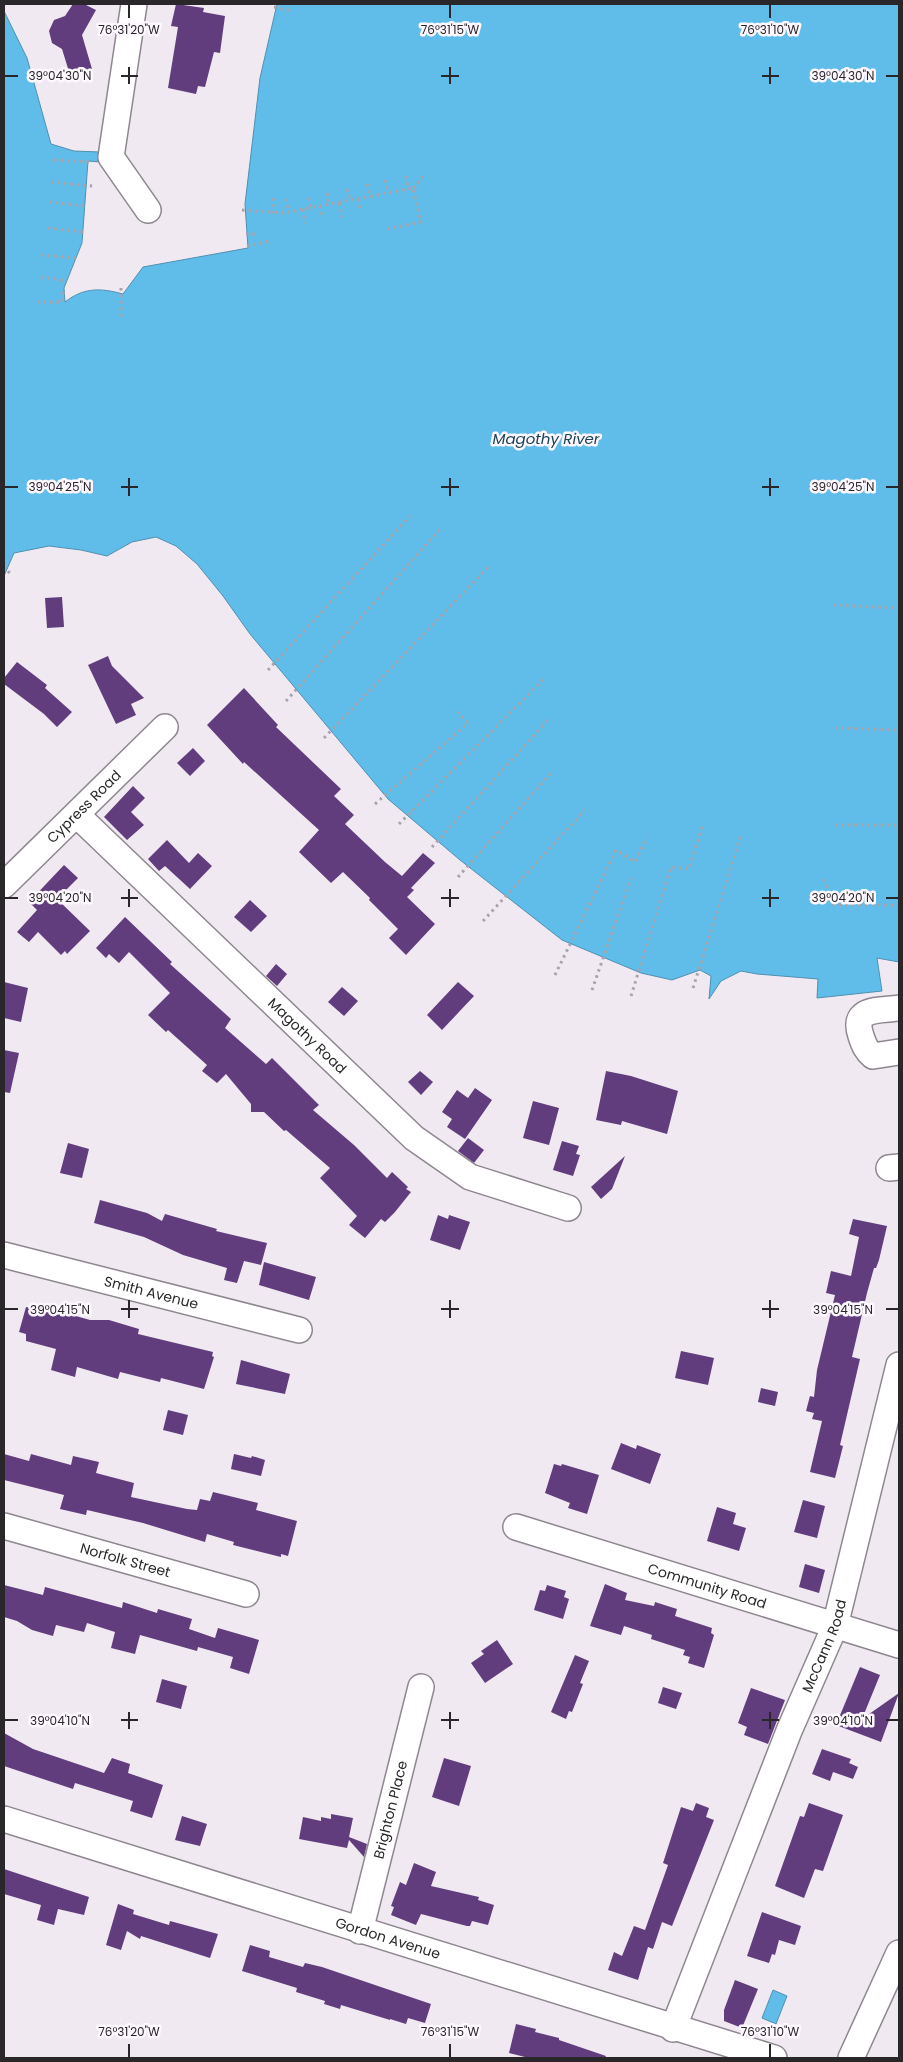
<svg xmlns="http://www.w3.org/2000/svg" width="903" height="2062" viewBox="0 0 903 2062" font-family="Poppins,sans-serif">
  <rect width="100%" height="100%" fill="#f1e9f2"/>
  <!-- water -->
  <g fill="#60bde9" stroke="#5090b0">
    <path d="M 277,4 L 899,4 L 899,962 L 877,958 L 882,991 L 817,998 L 818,979 L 757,974 L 741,971 L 721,981 L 709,999 L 711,976 L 700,970 L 672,980 L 641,973 L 562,940 L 460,860 L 388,799 L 250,634 L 223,596 L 197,564 L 176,546 L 156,537 L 132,542 L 107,556 L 81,550 L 49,546 L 14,553 L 4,576 L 4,11 L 27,58 L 51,144 L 74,151 L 100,152 L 100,162 L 88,161 L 82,243 L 64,288 L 65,302 C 84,287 101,288 123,294 L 143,267 L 248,248 L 245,204 L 260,78 Z"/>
    <path d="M 773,1990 L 787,1996 L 776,2024 L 762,2018 Z"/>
  </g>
  <!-- building -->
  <g fill="#613d7d">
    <path d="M 73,4 L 84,4 L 96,10 L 82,35 L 92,69 L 70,75 L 62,49 L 52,43 L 49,31 L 54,20 L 65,16 Z"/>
    <path d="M 176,4 L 204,8 L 203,12 L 225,16 L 220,53 L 214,52 L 205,87 L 198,86 L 196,94 L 168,88 L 178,27 L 171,26 Z"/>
    <path d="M 62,597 L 64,627 L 47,628 L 45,598 Z"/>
    <path d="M 108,656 L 112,666 L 144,698 L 131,704 L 136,715 L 116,724 L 88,665 Z"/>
    <path d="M 17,662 L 47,685 L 45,688 L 72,712 L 57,727 L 44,714 L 4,684 L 4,678 Z"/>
    <path d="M 244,688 L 278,725 L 276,727 L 341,789 L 334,796 L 354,815 L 345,824 L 385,862 L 402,876 L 423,853 L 435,863 L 411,888 L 414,890 L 407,897 L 435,924 L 406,955 L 389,938 L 398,929 L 369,900 L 370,898 L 343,872 L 331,883 L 299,852 L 319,830 L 244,762 L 243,764 L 207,725 Z"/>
    <path d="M 193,748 L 205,761 L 190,776 L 177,763 Z"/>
    <path d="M 133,786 L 145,798 L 131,812 L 144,825 L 127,840 L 104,817 Z"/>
    <path d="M 167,840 L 189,863 L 198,853 L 212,866 L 190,889 L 165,866 L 159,871 L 148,859 Z"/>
    <path d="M 64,865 L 78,878 L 57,899 L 90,931 L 67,954 L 65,951 L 61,955 L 38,932 L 29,942 L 17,932 L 37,910 L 29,902 Z"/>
    <path d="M 250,900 L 267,916 L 251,932 L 234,917 Z"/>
    <path d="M 125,917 L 172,962 L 170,964 L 231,1019 L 225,1028 L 266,1064 L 272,1058 L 319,1105 L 313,1110 L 354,1145 L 387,1178 L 392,1172 L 408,1187 L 406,1189 L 411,1192 L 395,1212 L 385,1222 L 381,1219 L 365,1238 L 349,1225 L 357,1216 L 320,1178 L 330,1168 L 286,1130 L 284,1131 L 264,1112 L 251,1112 L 251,1104 L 226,1074 L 217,1083 L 202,1071 L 207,1065 L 168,1030 L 166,1032 L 148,1015 L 170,993 L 129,952 L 119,963 L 109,954 L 106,958 L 96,948 Z"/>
    <path d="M 276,964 L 287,974 L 277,986 L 266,976 Z"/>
    <path d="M 4,982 L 28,988 L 21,1022 L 4,1018 Z"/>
    <path d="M 458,982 L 474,996 L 442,1030 L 427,1015 Z"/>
    <path d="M 342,987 L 358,1001 L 344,1016 L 328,1002 Z"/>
    <path d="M 4,1050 L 19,1053 L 10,1093 L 4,1092 Z"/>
    <path d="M 420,1071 L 433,1082 L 421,1095 L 408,1082 Z"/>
    <path d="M 606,1071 L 631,1076 L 678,1091 L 667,1134 L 622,1121 L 621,1125 L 596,1120 Z"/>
    <path d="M 475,1088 L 492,1100 L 465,1139 L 447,1127 L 452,1119 L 442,1112 L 457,1090 L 468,1098 Z"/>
    <path d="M 533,1101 L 559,1108 L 549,1145 L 523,1138 Z"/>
    <path d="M 468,1138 L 484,1150 L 474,1163 L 458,1151 Z"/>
    <path d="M 562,1141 L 579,1146 L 576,1154 L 580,1155 L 573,1176 L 553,1170 Z"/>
    <path d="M 68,1143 L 89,1149 L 82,1178 L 60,1173 Z"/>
    <path d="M 625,1156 L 612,1189 L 601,1199 L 591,1187 Z"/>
    <path d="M 100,1200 L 147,1213 L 162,1221 L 165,1214 L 217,1229 L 216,1231 L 267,1243 L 261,1265 L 244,1261 L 237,1283 L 224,1280 L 227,1268 L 183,1255 L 144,1237 L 94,1223 Z"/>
    <path d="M 438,1215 L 448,1219 L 449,1215 L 470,1222 L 460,1250 L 430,1240 Z"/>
    <path d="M 853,1219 L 887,1226 L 879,1260 L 876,1268 L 874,1268 L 867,1293 L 852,1357 L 860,1359 L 840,1445 L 843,1446 L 835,1478 L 810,1472 L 822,1421 L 812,1419 L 814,1413 L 806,1411 L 810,1396 L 814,1397 L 817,1370 L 835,1295 L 826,1293 L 831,1271 L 851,1276 L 859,1237 L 849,1234 Z"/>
    <path d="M 264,1262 L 316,1277 L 309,1300 L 259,1285 Z"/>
    <path d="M 37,1305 L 90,1320 L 109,1320 L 139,1329 L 138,1334 L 213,1352 L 212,1356 L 214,1357 L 204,1389 L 161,1378 L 160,1382 L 120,1372 L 118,1379 L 77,1367 L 75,1377 L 51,1370 L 56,1349 L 26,1341 L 26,1334 L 19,1332 L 26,1307 L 36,1309 Z"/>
    <path d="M 681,1351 L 714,1358 L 708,1385 L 675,1378 Z"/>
    <path d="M 241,1360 L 290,1374 L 285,1394 L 236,1384 Z"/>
    <path d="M 761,1388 L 778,1392 L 775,1406 L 758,1402 Z"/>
    <path d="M 168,1410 L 188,1415 L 183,1435 L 163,1430 Z"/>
    <path d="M 621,1443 L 636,1449 L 637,1445 L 661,1454 L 650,1484 L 611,1469 Z"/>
    <path d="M 4,1454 L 29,1461 L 31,1454 L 71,1465 L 73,1456 L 99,1462 L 96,1473 L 134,1483 L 131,1497 L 187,1509 L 197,1510 L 200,1499 L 210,1501 L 213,1492 L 258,1503 L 256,1510 L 297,1521 L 288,1556 L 281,1554 L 281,1557 L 233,1545 L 234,1542 L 207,1534 L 205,1542 L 143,1523 L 87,1510 L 86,1515 L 60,1509 L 64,1495 L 4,1480 Z"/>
    <path d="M 234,1454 L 251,1458 L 252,1456 L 265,1460 L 261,1476 L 231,1469 Z"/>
    <path d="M 554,1464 L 561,1466 L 562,1464 L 599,1475 L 587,1514 L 568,1508 L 570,1503 L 545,1493 Z"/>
    <path d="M 803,1500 L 825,1506 L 817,1538 L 794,1532 Z"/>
    <path d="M 717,1507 L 736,1513 L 733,1524 L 746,1528 L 739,1551 L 707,1541 Z"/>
    <path d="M 805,1564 L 825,1570 L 819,1593 L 799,1587 Z"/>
    <path d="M 605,1584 L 627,1593 L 625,1600 L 654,1606 L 655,1602 L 677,1609 L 675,1616 L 712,1628 L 711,1633 L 714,1635 L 704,1668 L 688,1663 L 690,1657 L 683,1655 L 685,1650 L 651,1639 L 652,1635 L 624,1626 L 621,1635 L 590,1626 Z"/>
    <path d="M 4,1585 L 43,1595 L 45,1587 L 122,1608 L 123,1602 L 157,1613 L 158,1609 L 192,1619 L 189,1629 L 215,1638 L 218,1628 L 259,1640 L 249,1674 L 230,1668 L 233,1657 L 198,1647 L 197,1651 L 140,1635 L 135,1654 L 111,1648 L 115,1632 L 87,1623 L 84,1632 L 56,1625 L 53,1636 L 32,1630 L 17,1621 L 4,1617 Z"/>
    <path d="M 547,1585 L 566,1591 L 564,1597 L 569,1599 L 563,1619 L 534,1610 L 540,1590 L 545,1591 Z"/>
    <path d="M 497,1640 L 513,1664 L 485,1683 L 471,1663 L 484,1654 L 481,1651 Z"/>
    <path d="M 575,1655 L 589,1661 L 580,1683 L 583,1684 L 572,1712 L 569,1711 L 566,1719 L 551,1712 Z"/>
    <path d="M 860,1667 L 880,1675 L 862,1719 L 899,1693 L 881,1742 L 836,1725 Z"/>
    <path d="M 162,1679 L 187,1686 L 181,1709 L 156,1702 Z"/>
    <path d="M 663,1687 L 682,1693 L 676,1709 L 658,1703 Z"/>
    <path d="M 751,1688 L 785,1700 L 768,1744 L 744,1735 L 747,1727 L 738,1723 Z"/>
    <path d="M 4,1733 L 33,1749 L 104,1773 L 112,1758 L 130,1764 L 128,1773 L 163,1785 L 152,1818 L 130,1811 L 133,1801 L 75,1783 L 73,1789 L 4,1766 Z"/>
    <path d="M 822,1749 L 851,1759 L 849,1763 L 858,1767 L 853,1779 L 833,1772 L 830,1781 L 812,1774 Z"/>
    <path d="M 444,1758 L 471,1766 L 459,1806 L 432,1797 Z"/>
    <path d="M 696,1803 L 709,1808 L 706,1817 L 714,1820 L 672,1926 L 662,1922 L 653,1949 L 648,1947 L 638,1980 L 608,1970 L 614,1952 L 622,1956 L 634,1926 L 645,1930 L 668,1865 L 663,1863 L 681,1807 L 693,1811 Z"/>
    <path d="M 809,1803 L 843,1815 L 823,1871 L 815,1869 L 804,1898 L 775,1886 L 800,1816 L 804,1817 Z"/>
    <path d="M 331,1814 L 353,1818 L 349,1837 L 367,1844 L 364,1857 L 349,1840 L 347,1848 L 299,1839 L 303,1817 L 321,1821 L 321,1817 L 331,1819 Z"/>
    <path d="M 182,1816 L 207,1824 L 200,1846 L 175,1840 Z"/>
    <path d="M 414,1863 L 436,1872 L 431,1886 L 479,1897 L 478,1900 L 494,1905 L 488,1925 L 472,1921 L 470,1926 L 467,1926 L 421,1914 L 416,1925 L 391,1915 L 394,1907 L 391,1906 L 400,1882 L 406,1885 Z"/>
    <path d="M 4,1869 L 89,1897 L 84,1915 L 58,1909 L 54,1925 L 37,1920 L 41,1905 L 4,1894 Z"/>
    <path d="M 118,1904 L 134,1910 L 133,1914 L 169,1925 L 170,1921 L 218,1934 L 210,1958 L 141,1936 L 140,1939 L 127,1931 L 121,1950 L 106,1945 Z"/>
    <path d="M 762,1912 L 801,1926 L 795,1945 L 779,1940 L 775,1955 L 772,1954 L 769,1963 L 747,1956 Z"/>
    <path d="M 250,1945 L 270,1951 L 269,1957 L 303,1967 L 305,1963 L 322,1967 L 431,2004 L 425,2023 L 408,2018 L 406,2024 L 390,2019 L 390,2020 L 341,2005 L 340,2009 L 324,2004 L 325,2001 L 296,1992 L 297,1988 L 242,1971 Z"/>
    <path d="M 735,1980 L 758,1989 L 742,2028 L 724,2021 L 724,2010 Z"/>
    <path d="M 516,2024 L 536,2029 L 535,2032 L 559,2038 L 559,2040 L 606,2056 L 605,2058 L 529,2058 L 509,2053 Z"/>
  </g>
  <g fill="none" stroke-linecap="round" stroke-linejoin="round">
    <defs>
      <g id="minor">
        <path d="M 134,4 L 111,157 L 148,210"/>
        <path id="s1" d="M 77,815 L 414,1138 L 470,1177 L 568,1208"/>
        <path id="s2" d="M 4,885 L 165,727"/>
        <path d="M 899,1008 C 879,1011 851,1007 861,1036 C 864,1045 866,1050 873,1056 L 899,1052"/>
        <path d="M 889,1168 L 899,1167"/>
        <path id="s3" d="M 4,1255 L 299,1330"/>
        <path id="s4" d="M 4,1526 L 246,1594"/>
        <path id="s5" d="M 516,1527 L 899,1645"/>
        <path id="s6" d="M 4,1819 L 774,2058"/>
        <path id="s7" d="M 360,1931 L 421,1687"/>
        <path id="s8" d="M 673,2029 L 789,1731 L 835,1626 L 899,1365"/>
        <path d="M 851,2058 L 899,1953"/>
      </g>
    </defs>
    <!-- minor casing -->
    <use href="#minor" stroke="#8f8790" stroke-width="28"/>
    <!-- path -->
    <g stroke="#a8a2a9" stroke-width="3" stroke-dasharray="2.5 4" stroke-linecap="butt">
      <path d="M 274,7 L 292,11"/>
      <path d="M 54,160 L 93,162"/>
      <path d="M 406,176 L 408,189"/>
      <path d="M 385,180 L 388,193"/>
      <path d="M 51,182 L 92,186"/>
      <path d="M 367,184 L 370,197"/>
      <path d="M 413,188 L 423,176"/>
      <path d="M 347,189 L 350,201"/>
      <path d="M 327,193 L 329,205"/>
      <path d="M 273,198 L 273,213"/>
      <path d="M 308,198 L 311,208"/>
      <path d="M 286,199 L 289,212"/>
      <path d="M 358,199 L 361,212"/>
      <path d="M 49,202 L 85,206"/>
      <path d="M 339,203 L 342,217"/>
      <path d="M 320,206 L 323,219"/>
      <path d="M 303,209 L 305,223"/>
      <path d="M 242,210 L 283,213 L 413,188 L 421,222 L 383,230"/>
      <path d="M 48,228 L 83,232"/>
      <path d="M 246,234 L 258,234"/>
      <path d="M 247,246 L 270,241"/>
      <path d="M 41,255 L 76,258"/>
      <path d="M 41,277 L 67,281"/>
      <path d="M 121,288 L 121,318"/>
      <path d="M 37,302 L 62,302 L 64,288"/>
      <path d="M 4,566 L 12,576"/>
      <path d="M 833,605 L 899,608"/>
      <path d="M 268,670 L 410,516"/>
      <path d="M 286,701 L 440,529"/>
      <path d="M 835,728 L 899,730"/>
      <path d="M 324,738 L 488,567"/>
      <path d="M 375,804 L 468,723 L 458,712"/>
      <path d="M 399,824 L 546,677"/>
      <path d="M 835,825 L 899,825"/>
      <path d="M 432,847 L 548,720"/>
      <path d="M 458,877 L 551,773"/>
      <path d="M 824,879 L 834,905 L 899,905"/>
      <path d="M 483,921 L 585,810"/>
      <path d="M 555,975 L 616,850 L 635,862 L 647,837"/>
      <path d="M 693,988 L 741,835"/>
      <path d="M 592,990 L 631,878"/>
      <path d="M 631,996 L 671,867 L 689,869 L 702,827"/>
    </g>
    <!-- minor -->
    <use href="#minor" stroke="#fff" stroke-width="25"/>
  </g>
  <!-- ticks -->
  <path fill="none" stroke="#2a272b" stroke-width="2" d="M 129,5 L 129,18M 450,5 L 450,18M 770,5 L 770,18M 129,67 L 129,84M 450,67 L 450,84M 770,67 L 770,84M 5,76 L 18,76M 121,76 L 138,76M 441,76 L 459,76M 762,76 L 779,76M 886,76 L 898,76M 129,478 L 129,496M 450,478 L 450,496M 770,478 L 770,496M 5,487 L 18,487M 121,487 L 138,487M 441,487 L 459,487M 762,487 L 779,487M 886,487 L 898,487M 129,889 L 129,907M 450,889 L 450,907M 770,889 L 770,907M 5,898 L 18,898M 121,898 L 138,898M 441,898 L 459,898M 762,898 L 779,898M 886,898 L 898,898M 129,1300 L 129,1318M 450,1300 L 450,1318M 770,1300 L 770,1318M 5,1309 L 18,1309M 121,1309 L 138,1309M 441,1309 L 459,1309M 762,1309 L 779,1309M 886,1309 L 898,1309M 129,1712 L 129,1729M 450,1712 L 450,1729M 770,1712 L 770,1729M 5,1720 L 18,1720M 121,1720 L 138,1720M 441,1720 L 459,1720M 762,1720 L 779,1720M 886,1720 L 898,1720M 129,2044 L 129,2057M 450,2044 L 450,2057M 770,2044 L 770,2057"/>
  <g text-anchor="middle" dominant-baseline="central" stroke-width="5" stroke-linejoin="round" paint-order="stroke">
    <!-- street labels -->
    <g font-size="14" fill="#2a272b" stroke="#fdf7fe">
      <text stroke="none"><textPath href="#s2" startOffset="112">Cypress Road</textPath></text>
      <text stroke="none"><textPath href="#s1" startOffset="319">Magothy Road</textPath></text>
      <text stroke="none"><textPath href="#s3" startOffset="152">Smith Avenue</textPath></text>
      <text stroke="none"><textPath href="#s4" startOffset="126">Norfolk Street</textPath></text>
      <text stroke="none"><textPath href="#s5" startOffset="200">Community Road</textPath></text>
      <text stroke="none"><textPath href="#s8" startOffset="412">McCann Road</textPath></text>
      <text stroke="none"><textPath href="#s7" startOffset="125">Brighton Place</textPath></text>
      <text stroke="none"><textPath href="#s6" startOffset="402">Gordon Avenue</textPath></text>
    </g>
    <!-- water labels -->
    <g font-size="15" font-style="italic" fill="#1b4356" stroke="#fdf7fe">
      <text x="546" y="438">Magothy River</text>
    </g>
  </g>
  <g font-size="12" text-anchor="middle" fill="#2a272b" stroke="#fdf7fe" stroke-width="5" stroke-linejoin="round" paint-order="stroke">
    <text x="129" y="34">76°31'20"W</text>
    <text x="450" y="34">76°31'15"W</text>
    <text x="770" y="34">76°31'10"W</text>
    <text x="60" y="80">39°04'30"N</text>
    <text x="843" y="80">39°04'30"N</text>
    <text x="60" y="491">39°04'25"N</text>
    <text x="843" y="491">39°04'25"N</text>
    <text x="60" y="902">39°04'20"N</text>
    <text x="843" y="902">39°04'20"N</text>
    <text x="60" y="1314">39°04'15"N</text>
    <text x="843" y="1314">39°04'15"N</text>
    <text x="60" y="1725">39°04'10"N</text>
    <text x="843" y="1725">39°04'10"N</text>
    <text x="129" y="2036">76°31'20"W</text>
    <text x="450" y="2036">76°31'15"W</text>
    <text x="770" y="2036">76°31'10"W</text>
  </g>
  <!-- border -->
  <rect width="903" height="2062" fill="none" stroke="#2a272b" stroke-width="10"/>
</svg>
